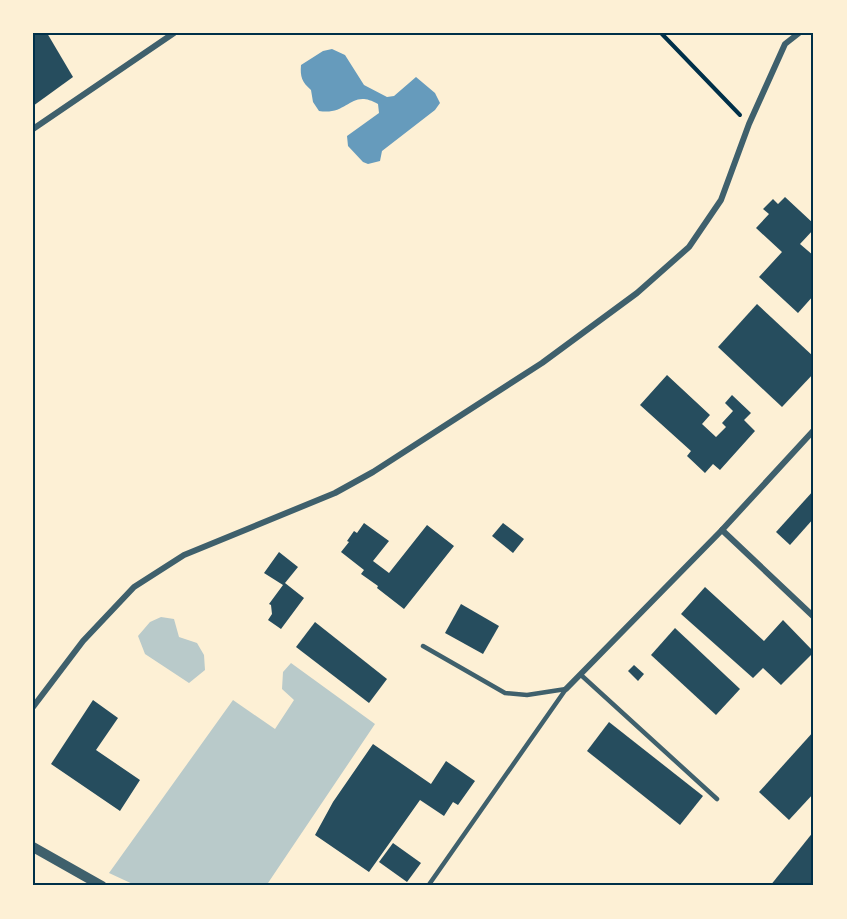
<svg xmlns="http://www.w3.org/2000/svg" width="847" height="919" viewBox="0 0 847 919" font-family="'PT Sans Narrow',sans-serif">
  <rect width="100%" height="100%" fill="#fdf0d5"/>
  <!-- green -->
  <g fill="#b9caca">
    <path d="M 161,617 L 174,619 L 179,637 L 197,643 L 204,655 L 205,670 L 189,683 L 145,654 L 138,636 L 150,622 Z"/>
    <path d="M 291,663 L 375,724 L 266,886 L 137,886 L 109,873 L 233,700 L 275,729 L 294,700 L 282,689 L 283,672 Z"/>
  </g>
  <!-- water -->
  <path fill="#669bbc" d="M 332,49 L 345,55 L 364,85 L 387,97 L 394,96 L 416,77 L 435,93 L 440,103 L 435,110 L 382,151 L 380,161 L 368,164 L 363,162 L 348,146 L 347,136 L 379,113 L 378,104 C 350,88 349,116 319,111 L 313,102 L 311,90 C 302,82 300,77 301,65 L 323,51 Z"/>
  <!-- building -->
  <g fill="#264d5e">
    <path d="M 33,33 L 47,33 L 73,77 L 33,106 Z"/>
    <path d="M 785,197 L 814,224 L 814,229 L 800,244 L 814,256 L 814,295 L 798,313 L 759,277 L 782,252 L 756,228 L 769,214 L 763,209 L 773,199 L 778,204 Z"/>
    <path d="M 757,304 L 814,357 L 814,373 L 782,407 L 718,347 Z"/>
    <path d="M 667,375 L 710,415 L 702,424 L 716,437 L 726,427 L 722,423 L 733,411 L 725,403 L 732,395 L 751,413 L 744,420 L 755,431 L 720,470 L 713,464 L 705,473 L 687,456 L 691,451 L 640,405 Z"/>
    <path d="M 814,490 L 814,518 L 790,545 L 776,532 Z"/>
    <path d="M 364,523 L 389,541 L 373,561 L 389,573 L 427,525 L 454,546 L 404,609 L 377,588 L 378,586 L 361,574 L 364,570 L 341,552 L 349,542 L 347,541 L 354,531 L 357,533 Z"/>
    <path d="M 503,523 L 524,539 L 513,553 L 492,536 Z"/>
    <path d="M 279,552 L 298,567 L 285,583 L 304,598 L 281,629 L 268,620 L 272,614 L 271,605 L 269,604 L 283,585 L 264,573 Z"/>
    <path d="M 705,587 L 764,641 L 783,620 L 814,652 L 781,685 L 763,668 L 753,678 L 681,614 Z"/>
    <path d="M 461,604 L 499,626 L 483,654 L 445,633 Z"/>
    <path d="M 315,622 L 387,679 L 369,703 L 296,647 Z"/>
    <path d="M 675,628 L 740,689 L 716,715 L 651,655 Z"/>
    <path d="M 634,665 L 644,674 L 638,681 L 628,671 Z"/>
    <path d="M 93,700 L 118,718 L 96,750 L 140,780 L 120,811 L 51,764 Z"/>
    <path d="M 609,722 L 703,796 L 680,825 L 587,751 Z"/>
    <path d="M 814,731 L 814,793 L 789,820 L 759,792 Z"/>
    <path d="M 373,744 L 431,784 L 446,761 L 475,781 L 458,805 L 453,802 L 444,816 L 420,800 L 369,872 L 315,835 L 333,802 Z"/>
    <path d="M 814,831 L 814,886 L 770,886 Z"/>
    <path d="M 393,843 L 421,863 L 407,882 L 379,862 Z"/>
  </g>
  <g fill="none" stroke-linecap="round" stroke-linejoin="round">
    <!-- path -->
    <path stroke="#003049" stroke-width="4" d="M 661,33 L 740,115"/>
    <!-- service -->
    <g stroke="#3f606c" stroke-width="4.5">
      <path d="M 423,646 L 505,693 L 527,695 L 566,689"/>
      <path d="M 581,675 L 717,799"/>
      <path d="M 428,886 L 566,689"/>
    </g>
    <!-- minor -->
    <g stroke="#3f606c" stroke-width="6">
      <path d="M 33,129 L 174,33"/>
      <path d="M 722,530 L 814,617"/>
      <path d="M 566,689 L 722,530 L 814,430"/>
      <path d="M 33,707 L 83,641 L 134,587 L 184,555 L 335,493 L 373,472 L 542,363 L 637,293 L 689,247 L 721,200 L 749,124 L 785,44 L 799,33"/>
    </g>
    <!-- tertiary -->
    <path stroke="#3f606c" stroke-width="10" d="M 33,847 L 102,886"/>
  </g>
  <!-- border -->
  <rect width="847" height="919" fill="none" stroke="#fdf0d5" stroke-width="69"/>
  <rect x="34" y="34" width="778" height="850" fill="none" stroke="#003049" stroke-width="2"/>
</svg>
